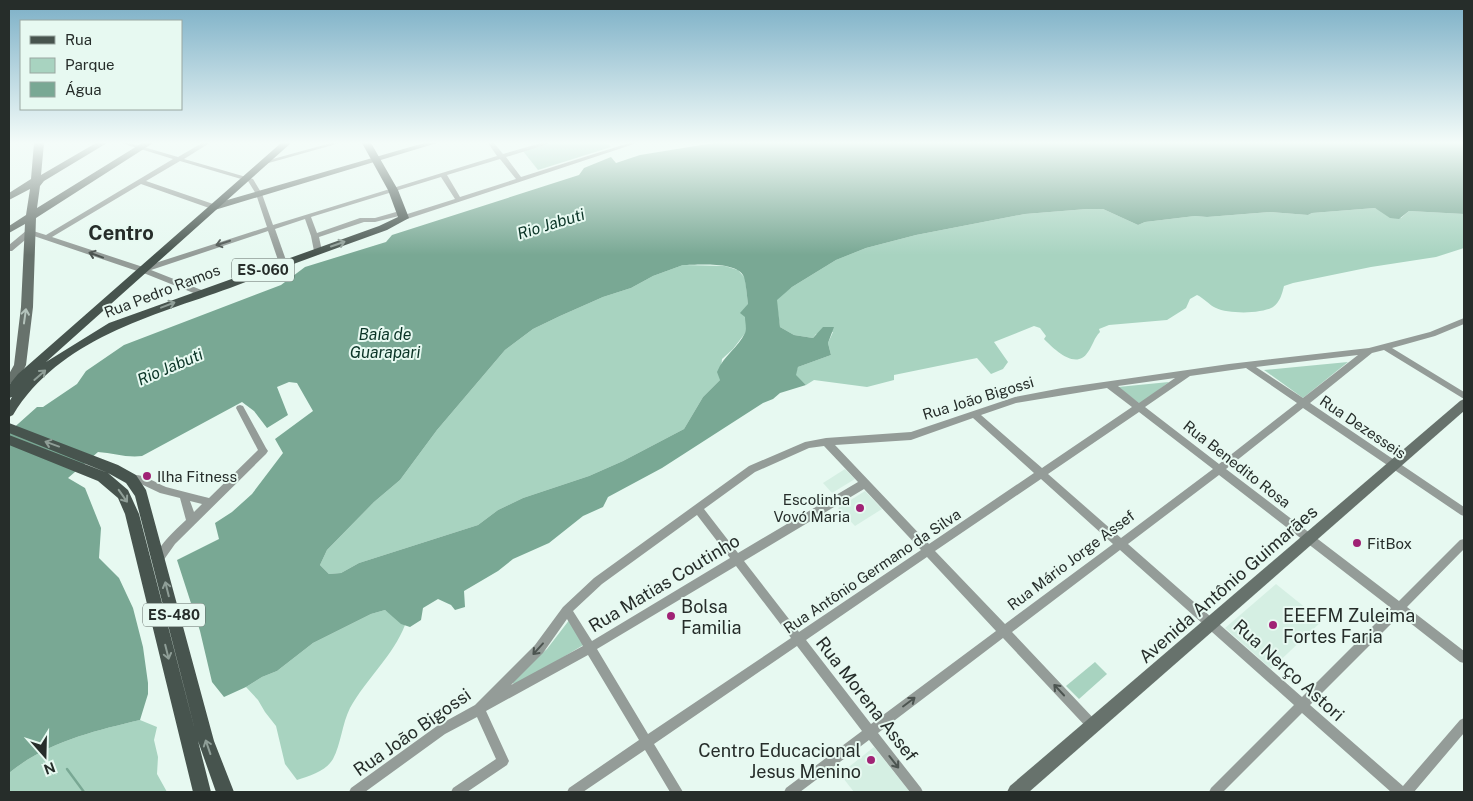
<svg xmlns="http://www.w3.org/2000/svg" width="1473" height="801" viewBox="0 0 1473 801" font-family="'Public Sans',sans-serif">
  <rect width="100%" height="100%" fill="#e7f9f1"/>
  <!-- built -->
  <g fill="#d5efe3">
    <path d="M 845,469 L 855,479 L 832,493 L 823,483 Z"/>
    <path d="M 865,491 L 882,509 L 855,526 L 838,508 Z"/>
    <path d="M 1276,584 L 1322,621 L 1271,669 L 1225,628 Z"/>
    <path d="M 874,747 L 910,792 L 854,792 L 840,774 Z"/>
  </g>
  <!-- green -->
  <g fill="#a8d3c0">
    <path d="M 552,143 L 607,143 L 611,147 L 538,170 L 523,151 Z"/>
    <path d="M 1375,208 L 1401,218 L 1409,211 L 1464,214 L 1464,248 L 1436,257 L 1371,267 L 1293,283 L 1284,286 C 1282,294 1280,302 1273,307 C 1262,314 1228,314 1216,308 C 1209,305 1204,298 1197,295 L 1190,299 L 1186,308 L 1167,320 L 1109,325 L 1099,329 L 1100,332 C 1094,338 1093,345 1088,352 C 1076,371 1054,349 1044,339 L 1046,336 L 1040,328 L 1034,326 L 994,342 L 1008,362 L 1003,369 L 991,374 L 977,358 L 894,375 L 894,380 L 867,387 L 814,380 L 806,385 L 795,375 L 798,367 L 831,355 L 828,343 L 833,332 L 816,334 L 813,338 L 794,335 L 780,327 L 776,299 L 792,287 L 836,260 L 866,248 L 916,235 L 1025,214 L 1087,209 L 1103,209 L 1138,225 L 1145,222 L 1195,216 L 1207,217 L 1270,212 L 1308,215 L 1312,213 Z"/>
    <path d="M 683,265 L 725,266 L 738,270 L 745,278 L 748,304 L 746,332 L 733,349 L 722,359 L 720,380 L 703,397 L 684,429 L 623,461 L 589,476 L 523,498 L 498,510 L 478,525 L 359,563 L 341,573 L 329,574 L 320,565 L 327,550 L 374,502 L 400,480 L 437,430 L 505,350 L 533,329 L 560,316 L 603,297 L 631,288 L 653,276 Z"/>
    <path d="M 1348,362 L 1303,398 L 1264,370 Z"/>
    <path d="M 1169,382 L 1140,404 L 1118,387 Z"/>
    <path d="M 385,610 L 405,625 C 393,656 366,679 350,708 C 342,724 341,744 333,759 C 326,771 310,776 297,780 L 285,764 L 276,726 L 265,712 L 258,700 L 246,687 L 262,677 L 277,671 L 313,643 L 371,614 Z"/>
    <path d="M 570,619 L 585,644 L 515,686 L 511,680 L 547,649 Z"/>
    <path d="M 1095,662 L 1107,674 L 1079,699 L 1066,686 Z"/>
    <path d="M 140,720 L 157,727 L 154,740 L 158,757 L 157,774 L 167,792 L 9,792 L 9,773 C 47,742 94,731 140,720 Z"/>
  </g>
  <!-- water -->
  <path fill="#79a894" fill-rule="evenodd" d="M 714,143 L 1464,143 L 1464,214 L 1409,211 L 1399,219 L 1390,218 L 1375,208 L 1312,213 L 1308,215 L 1270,212 L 1207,217 L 1195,216 L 1145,222 L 1138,225 L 1103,209 L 1087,209 L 1025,214 L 916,235 L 866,248 L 836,260 L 792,287 L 777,300 L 780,327 L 794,335 L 813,338 L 823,327 L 834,327 L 828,343 L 831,355 L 798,367 L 796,375 L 806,385 L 780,393 L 773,399 L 763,403 L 662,468 L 608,497 L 603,507 L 583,516 L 549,543 L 513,559 L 498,571 L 464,591 L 465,607 L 455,610 L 451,605 L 438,599 L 423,608 L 421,620 L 410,627 L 401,624 L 385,610 L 371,614 L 313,643 L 277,671 L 262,677 L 246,687 L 224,697 L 212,682 L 200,631 L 177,560 L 219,539 L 215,523 L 232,512 L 252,494 L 283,453 L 275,439 L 313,411 L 297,383 L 289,382 L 277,387 L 288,415 L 267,428 L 254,411 L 242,402 L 142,456 C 127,458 113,453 98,452 L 68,478 L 85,488 L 101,528 L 99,558 L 119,578 L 133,608 L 143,647 L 148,683 L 148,694 L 140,720 C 94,731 47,742 9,773 L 9,432 L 37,407 L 43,407 L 77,384 L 86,371 L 124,345 L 281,285 L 305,267 L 386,242 L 392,235 L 579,175 L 584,168 L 611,157 L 616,163 L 640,155 ZM 683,265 C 697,265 738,261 744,277 C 746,284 747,296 748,304 L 740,313 L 745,317 C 745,322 747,329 745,333 C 738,348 724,355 717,372 L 720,380 L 703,397 L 684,429 L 623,461 L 589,476 L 523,498 L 498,510 L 478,525 L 359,563 L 341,573 L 329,574 L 320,565 L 327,550 L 374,502 L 400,480 L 437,430 L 505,350 L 533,329 L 560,316 L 603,297 L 631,288 L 653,276 Z"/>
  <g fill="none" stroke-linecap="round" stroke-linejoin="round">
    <!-- stream -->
    <path stroke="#79a894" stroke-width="2.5" d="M 67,769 L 84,792"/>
    <!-- street -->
    <g fill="#949c98" fill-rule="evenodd">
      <path d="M 121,143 L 130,143 L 178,157 L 202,143 L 209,143 L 208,144 L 184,159 L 253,179 L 262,194 L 273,225 L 497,156 L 488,143 L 494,143 L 503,154 L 541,143 L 549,143 L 548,144 L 506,157 L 521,177 L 629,143 L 637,143 L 404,220 L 401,220 L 401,216 L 455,199 L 441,177 L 311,217 L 317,233 L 360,218 L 375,218 L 396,212 L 400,214 L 399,216 L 375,222 L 364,222 L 319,237 L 322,251 L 318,253 L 314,251 L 311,236 L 305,219 L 275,229 L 287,263 L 283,265 L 279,263 L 268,231 L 151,270 L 204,291 L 205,293 L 204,295 L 201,296 L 146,274 L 31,235 L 12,251 L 9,251 L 9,245 L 27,230 L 30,230 L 46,235 L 173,159 ZM 500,159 L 516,179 L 460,197 L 447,175 ZM 180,161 L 248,181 L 256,194 L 267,227 L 143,267 L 52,237 L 141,184 L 212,209 L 216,209 L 216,205 L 146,181 Z"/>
      <path d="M 331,143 L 340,143 L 265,164 L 262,162 Z"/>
      <path d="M 1464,318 L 1464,324 L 1435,336 L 1392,348 L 1464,392 L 1464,399 L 1384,350 L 1372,353 L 1310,403 L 1464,507 L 1464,516 L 1461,515 L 1303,408 L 1226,469 L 1399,601 L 1460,540 L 1464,539 L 1464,549 L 1407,607 L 1464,651 L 1464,663 L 1460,662 L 1400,615 L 1310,705 L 1403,786 L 1460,720 L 1464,718 L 1464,733 L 1414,792 L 1391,792 L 1302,713 L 1223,792 L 1209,792 L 1211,788 L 1294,705 L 1120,550 L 1012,632 L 1097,722 L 1099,726 L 1097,730 L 1093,732 L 1089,730 L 1003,638 L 878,733 L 921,788 L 923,792 L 910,792 L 869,740 L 800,792 L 784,792 L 786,788 L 862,731 L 797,646 L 654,744 L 683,792 L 670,792 L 645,750 L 583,792 L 567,792 L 569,788 L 639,740 L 588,655 L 486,711 L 509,761 L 507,765 L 467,792 L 451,792 L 453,788 L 496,759 L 477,717 L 445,734 L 365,792 L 349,792 L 351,788 L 437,726 L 475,705 L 535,645 L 563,607 L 594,578 L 749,466 L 805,442 L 826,438 L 911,432 L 1015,397 L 1062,388 L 1229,364 L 1369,348 L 1430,332 ZM 1358,355 L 1303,398 L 1256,367 ZM 1246,368 L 1297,403 L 1219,464 L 1145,407 L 1190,376 ZM 1175,378 L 1139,403 L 1118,386 ZM 1107,388 L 1132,407 L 1042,468 L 981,415 L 1016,403 ZM 1139,412 L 1213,469 L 1121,538 L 1048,474 ZM 973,418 L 1034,473 L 929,544 L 835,445 L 911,440 ZM 824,446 L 858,482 L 738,553 L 704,509 L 755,472 L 809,448 ZM 1219,475 L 1391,608 L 1302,697 L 1128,544 ZM 1041,479 L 1113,544 L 1005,624 L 935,551 ZM 864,489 L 921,550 L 799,632 L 744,561 ZM 697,515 L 730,558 L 592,641 L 573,611 L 602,584 ZM 927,557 L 996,631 L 871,724 L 806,640 ZM 736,566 L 791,638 L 648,734 L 597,649 ZM 567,619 L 583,646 L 511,685 L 543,653 Z"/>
      <path d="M 240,405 L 243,406 L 266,448 L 268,451 L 266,454 L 175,544 L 163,561 L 159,563 L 155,561 L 154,558 C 161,543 174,531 186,520 L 180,498 L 160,493 L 141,484 L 128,482 L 126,479 L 128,476 C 142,472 153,482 166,487 C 180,491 194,494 209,498 L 258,450 L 236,408 L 237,406 ZM 190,501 L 202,504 L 194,512 Z"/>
    </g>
    <!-- secondary -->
    <g fill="#67726c" fill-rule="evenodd">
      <path d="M 34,143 L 44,143 L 41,175 L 96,143 L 107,143 L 44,181 L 40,186 L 37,208 L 142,143 L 153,143 L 36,218 L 33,307 L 26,365 L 19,379 L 9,384 L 9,374 L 14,365 L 21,307 L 25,224 L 9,233 L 9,226 L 26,215 L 30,189 L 9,200 L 9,193 L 31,179 Z"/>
      <path d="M 424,143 L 437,143 L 218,209 L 214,210 L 209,207 L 210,205 Z"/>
      <path d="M 1464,399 L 1464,411 L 1029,792 L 1007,792 L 1010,786 L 1460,401 Z"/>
    </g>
    <!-- primary -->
    <g fill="#47544e" fill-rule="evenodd">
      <path d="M 281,143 L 291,143 L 46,362 L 109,323 L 379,226 L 398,217 L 388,190 L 362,143 L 371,143 L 398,190 L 409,218 L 387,230 C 334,249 282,268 230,288 C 152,316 59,339 13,415 L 9,417 L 9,402 L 12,397 L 9,398 L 9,385 L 18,374 Z"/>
      <path d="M 9,423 L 118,465 L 136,475 L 146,490 L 214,741 L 234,792 L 216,792 L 198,741 L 211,792 L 193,792 L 125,514 L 118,498 L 98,481 L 9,445 L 9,435 L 108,473 L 128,490 L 139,514 L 196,734 L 135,496 L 126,483 L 108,473 L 9,433 Z"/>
    </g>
  </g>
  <!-- one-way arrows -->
  <defs><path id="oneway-shaft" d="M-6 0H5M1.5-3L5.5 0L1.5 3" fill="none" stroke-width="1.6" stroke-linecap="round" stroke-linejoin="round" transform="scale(1.25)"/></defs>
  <g stroke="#4c5450">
    <use href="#oneway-shaft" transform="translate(223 243) rotate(162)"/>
    <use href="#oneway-shaft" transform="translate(96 255) rotate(-160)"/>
    <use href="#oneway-shaft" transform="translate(538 649) rotate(132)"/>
    <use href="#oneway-shaft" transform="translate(1059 690) rotate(-133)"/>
    <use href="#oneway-shaft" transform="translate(909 702) rotate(-37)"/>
    <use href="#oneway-shaft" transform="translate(894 762) rotate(52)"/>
  </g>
  <g stroke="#8f9e97">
    <use href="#oneway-shaft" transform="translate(338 244) rotate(-19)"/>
    <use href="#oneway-shaft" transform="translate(168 305) rotate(-21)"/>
    <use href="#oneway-shaft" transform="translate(40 375) rotate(-41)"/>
    <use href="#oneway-shaft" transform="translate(52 444) rotate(-160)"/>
    <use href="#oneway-shaft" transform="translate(123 496) rotate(55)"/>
    <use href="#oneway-shaft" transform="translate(167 589) rotate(-104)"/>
    <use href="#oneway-shaft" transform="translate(167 652) rotate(76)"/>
    <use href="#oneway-shaft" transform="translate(208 747) rotate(-109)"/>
  </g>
  <use stroke="#b4c3bc" href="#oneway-shaft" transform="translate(25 316) rotate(-82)"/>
  <!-- sky -->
  <linearGradient id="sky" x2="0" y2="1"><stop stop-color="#7bafc6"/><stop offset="0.56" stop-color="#f4fcf9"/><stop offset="1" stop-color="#f4fcf9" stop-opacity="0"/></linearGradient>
  <rect width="1473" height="255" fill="url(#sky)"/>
  <!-- markers -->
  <g fill="#a02275" stroke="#e7f9f1" stroke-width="2">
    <circle cx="147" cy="476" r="5"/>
    <circle cx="860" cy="508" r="5"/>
    <circle cx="1357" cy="543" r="5"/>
    <circle cx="671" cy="616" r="5"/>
    <circle cx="1273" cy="625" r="5"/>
    <circle cx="871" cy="760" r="5"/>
  </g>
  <g text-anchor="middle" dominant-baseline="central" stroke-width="4" stroke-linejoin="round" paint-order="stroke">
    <!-- shield labels -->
    <g fill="#e7f9f1" stroke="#606a66" stroke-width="1">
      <rect x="232" y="258.5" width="62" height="23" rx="4"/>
      <rect x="143" y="603.5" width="62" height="23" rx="4"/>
    </g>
    <g font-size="14" font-weight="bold" fill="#262d2a">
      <text x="263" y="270">ES-060</text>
      <text x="174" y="615">ES-480</text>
    </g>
    <!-- street labels -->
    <g font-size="15" fill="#262d2a" stroke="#e7f9f1">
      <text transform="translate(162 291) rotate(-21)">Rua Pedro Ramos</text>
      <text transform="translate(978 398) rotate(-17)">Rua João Bigossi</text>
      <text transform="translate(1363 427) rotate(34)">Rua Dezesseis</text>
      <text transform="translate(1237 464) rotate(38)">Rua Benedito Rosa</text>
      <text transform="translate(1071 560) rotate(-37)">Rua Mário Jorge Assef</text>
      <text transform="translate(872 571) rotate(-34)">Rua Antônio Germano da Silva</text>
    </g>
    <!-- poi labels -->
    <g font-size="15" fill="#262d2a" stroke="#e7f9f1" text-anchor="start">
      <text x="157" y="476">Ilha Fitness</text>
      <text x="850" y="499" text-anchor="end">Escolinha<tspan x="850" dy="17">Vovó Maria</tspan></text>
      <text x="1367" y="543">FitBox</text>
    </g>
    <!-- water labels -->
    <g font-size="16" font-style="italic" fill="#0a3426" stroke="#e7f9f1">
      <text transform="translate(551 224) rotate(-17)">Rio Jabuti</text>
      <text x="385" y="334">Baía de<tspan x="385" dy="18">Guarapari</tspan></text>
      <text transform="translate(170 367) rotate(-23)">Rio Jabuti</text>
    </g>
    <!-- near-street labels -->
    <g font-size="18" fill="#262d2a" stroke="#e7f9f1">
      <text transform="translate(664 583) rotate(-31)">Rua Matias Coutinho</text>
      <text transform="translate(1228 584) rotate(-41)">Avenida Antônio Guimarães</text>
      <text transform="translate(1289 670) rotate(42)">Rua Nerço Astori</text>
      <text transform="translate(867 699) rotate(52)">Rua Morena Assef</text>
      <text transform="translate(412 732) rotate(-35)">Rua João Bigossi</text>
    </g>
    <!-- near-poi labels -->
    <g font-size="18" fill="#262d2a" stroke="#e7f9f1" text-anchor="start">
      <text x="681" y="606">Bolsa<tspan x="681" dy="21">Familia</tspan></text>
      <text x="1283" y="615">EEEFM Zuleima<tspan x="1283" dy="21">Fortes Faria</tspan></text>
      <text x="861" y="750" text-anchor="end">Centro Educacional<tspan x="861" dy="21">Jesus Menino</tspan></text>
    </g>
    <!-- district labels -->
    <g font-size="20" font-weight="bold" fill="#262d2a" stroke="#e7f9f1">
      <text x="121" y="233">Centro</text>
    </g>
  </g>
  <!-- border -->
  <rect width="1473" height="801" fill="none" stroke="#262d2a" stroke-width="20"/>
  <!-- legend -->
  <rect x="20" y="20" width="162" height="90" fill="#e7f9f1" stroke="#9aa7a1"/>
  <rect x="30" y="36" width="25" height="8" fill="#47544e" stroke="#9aa7a1"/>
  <text x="65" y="45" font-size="15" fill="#262d2a">Rua</text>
  <rect x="30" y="58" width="25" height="15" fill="#a8d3c0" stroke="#9aa7a1"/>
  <text x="65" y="70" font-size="15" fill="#262d2a">Parque</text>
  <rect x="30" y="82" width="25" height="15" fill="#79a894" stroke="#9aa7a1"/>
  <text x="65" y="95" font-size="15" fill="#262d2a">Água</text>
  <!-- north arrow -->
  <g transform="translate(45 756) rotate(160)" stroke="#e7f9f1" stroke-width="4" paint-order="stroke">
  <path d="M0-4L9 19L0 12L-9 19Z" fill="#262d2a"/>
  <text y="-8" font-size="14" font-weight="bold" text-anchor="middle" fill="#262d2a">N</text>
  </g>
</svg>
